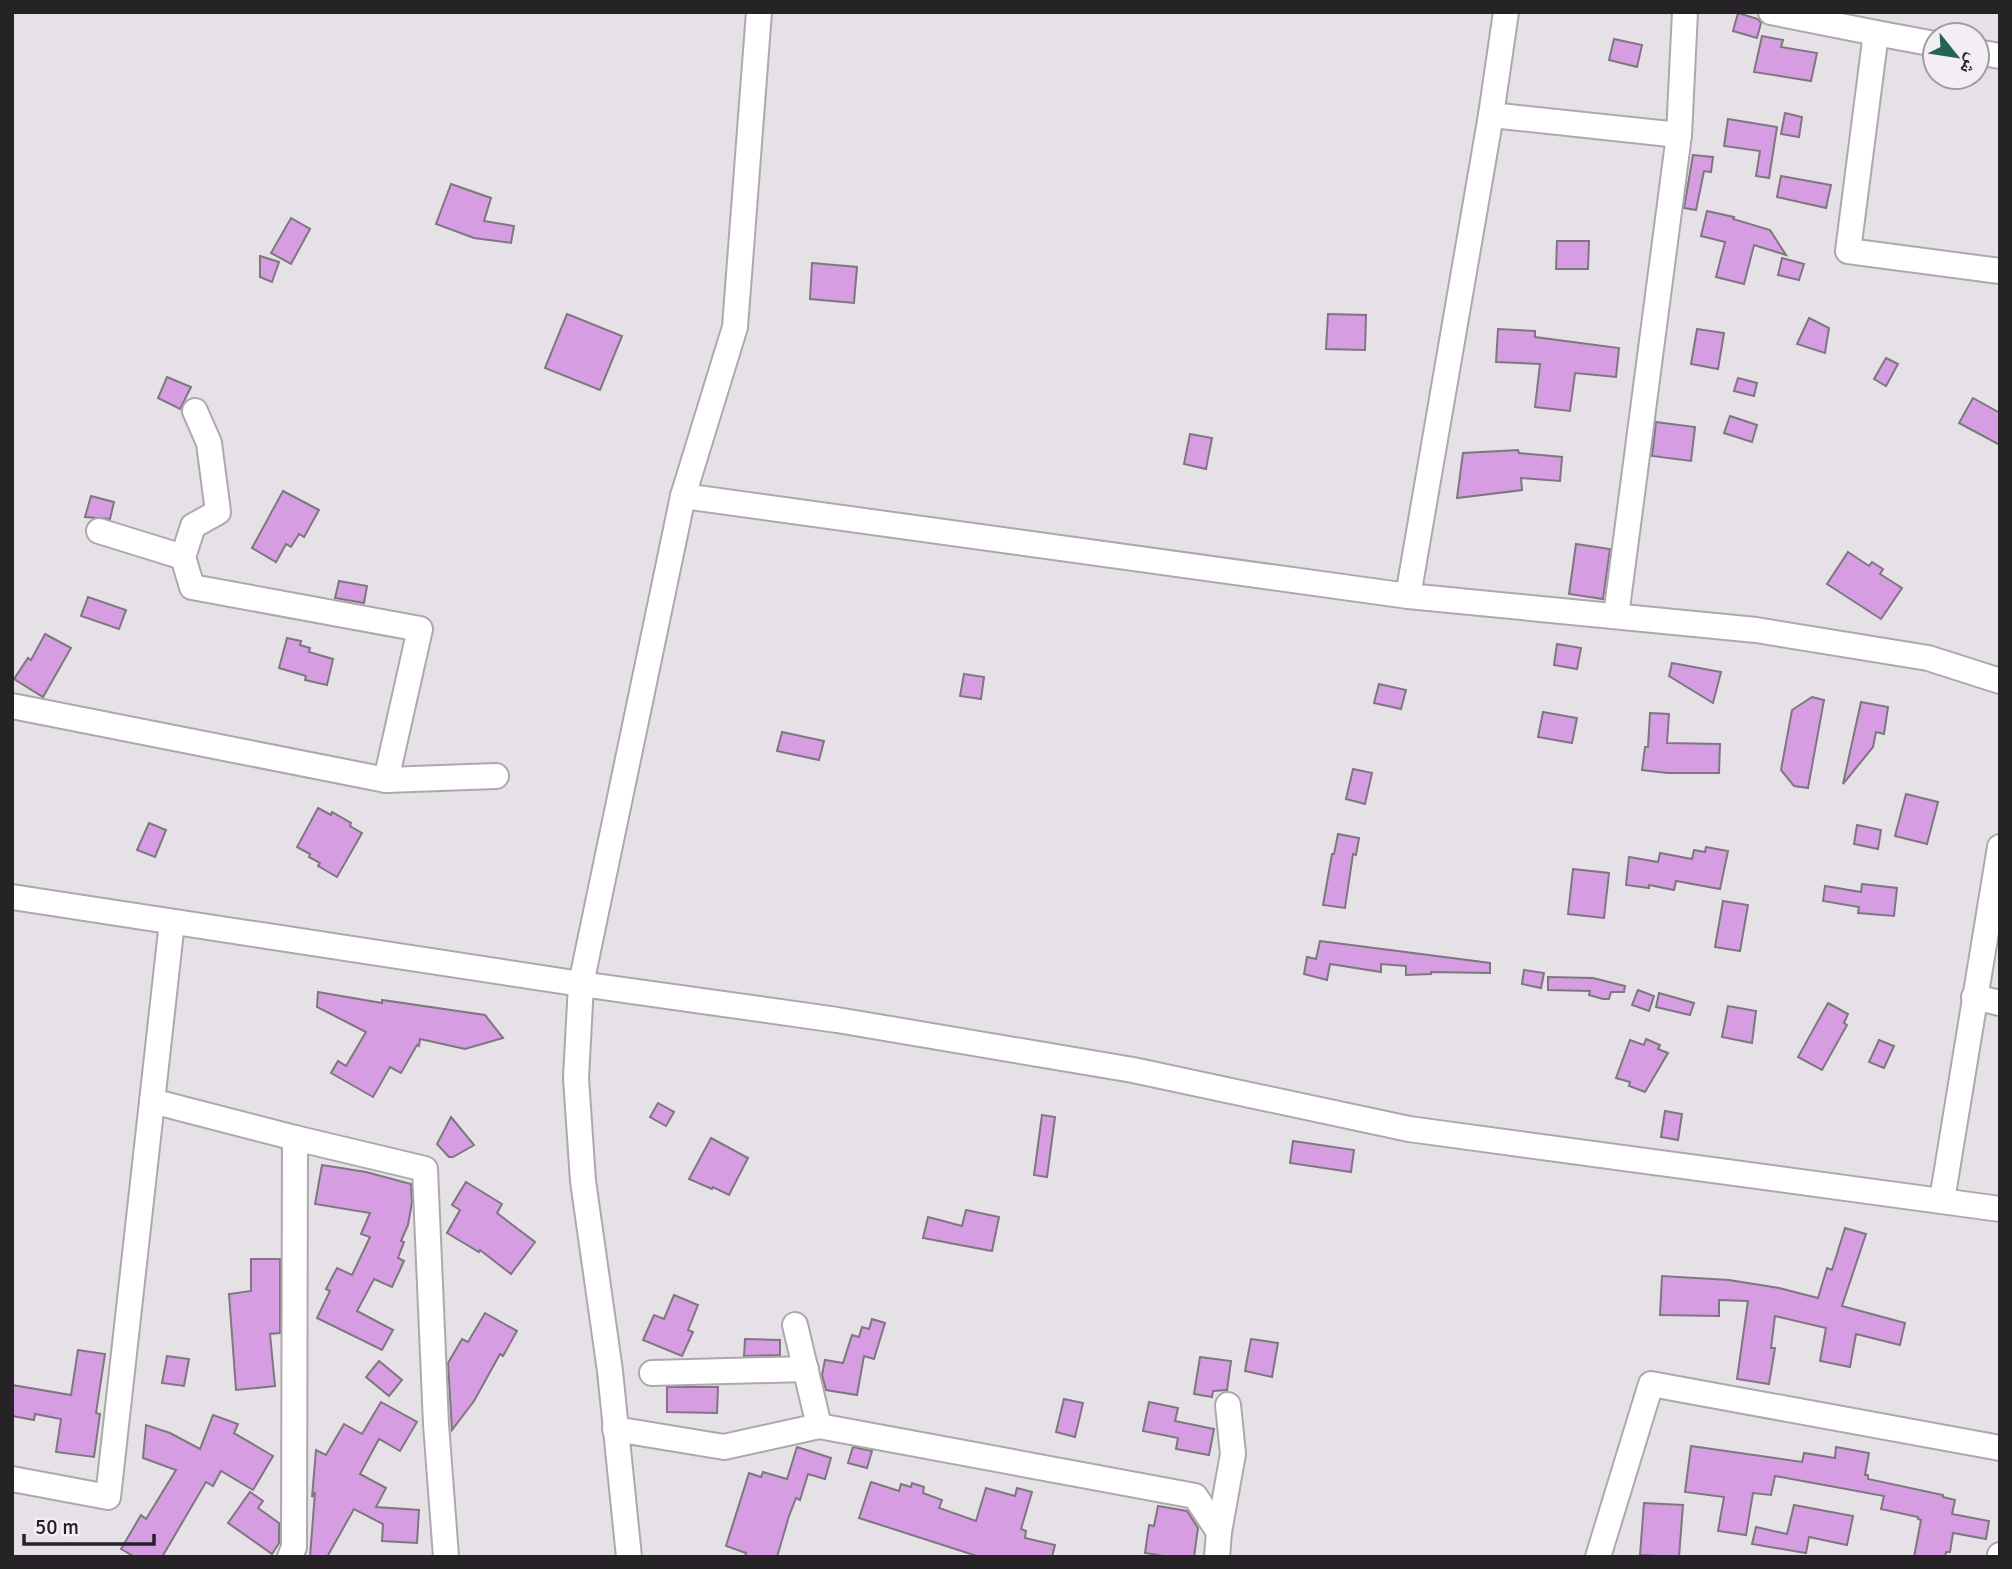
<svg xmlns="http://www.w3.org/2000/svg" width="2012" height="1569" viewBox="0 0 2012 1569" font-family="Signika,'Noto Naskh Arabic',sans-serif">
  <rect width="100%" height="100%" fill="#e6e1e7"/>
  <!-- building -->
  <g fill="#d79de3" stroke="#7d787e" stroke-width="2">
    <path d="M 1738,13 L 1758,19 L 1761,23 L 1757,38 L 1733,31 Z"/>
    <path d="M 1762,36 L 1783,40 L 1781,47 L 1817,53 L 1811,81 L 1754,72 Z"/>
    <path d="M 1614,39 L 1642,45 L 1637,67 L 1609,60 Z"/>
    <path d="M 1785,113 L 1802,117 L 1799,137 L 1781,134 Z"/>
    <path d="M 1728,119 L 1777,127 L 1769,178 L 1756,176 L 1760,151 L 1724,146 Z"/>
    <path d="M 1693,155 L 1713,157 L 1711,172 L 1704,171 L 1696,210 L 1684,208 Z"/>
    <path d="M 1781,176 L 1831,185 L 1826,208 L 1777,197 Z"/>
    <path d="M 451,184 L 491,198 L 484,221 L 514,226 L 511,243 L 474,238 L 436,224 Z"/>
    <path d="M 1707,211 L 1734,217 L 1733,219 L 1770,230 L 1786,255 L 1754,245 L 1744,284 L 1716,277 L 1725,242 L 1701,236 Z"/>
    <path d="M 291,218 L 310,229 L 291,264 L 271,253 Z"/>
    <path d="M 1557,241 L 1589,241 L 1588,269 L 1556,269 Z"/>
    <path d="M 260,256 L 279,262 L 272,282 L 260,277 Z"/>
    <path d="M 1782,258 L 1804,264 L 1799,280 L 1778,275 Z"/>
    <path d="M 812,263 L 857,267 L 854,303 L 810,299 Z"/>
    <path d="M 567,314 L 622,336 L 600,390 L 545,368 Z"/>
    <path d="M 1328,314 L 1366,315 L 1365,350 L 1326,349 Z"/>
    <path d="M 1809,318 L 1829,328 L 1825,353 L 1797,344 Z"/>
    <path d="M 1498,329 L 1535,331 L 1535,337 L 1619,348 L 1616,377 L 1575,373 L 1570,411 L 1535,407 L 1540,364 L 1496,362 Z"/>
    <path d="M 1697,329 L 1724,333 L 1718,369 L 1691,364 Z"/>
    <path d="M 1886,358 L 1898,364 L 1886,386 L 1874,379 Z"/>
    <path d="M 167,377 L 191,387 L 180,409 L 158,398 Z"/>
    <path d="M 1738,378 L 1757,383 L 1754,396 L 1734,391 Z"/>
    <path d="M 1973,398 L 2000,413 L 2000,445 L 1959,423 Z"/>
    <path d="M 1730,416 L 1757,425 L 1752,442 L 1724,433 Z"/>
    <path d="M 1656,422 L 1695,427 L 1691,461 L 1652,456 Z"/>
    <path d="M 1190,434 L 1212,438 L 1206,469 L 1184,464 Z"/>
    <path d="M 1518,450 L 1519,453 L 1562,457 L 1560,481 L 1521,478 L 1522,490 L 1457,498 L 1463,453 Z"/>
    <path d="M 283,491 L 319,510 L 304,537 L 299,534 L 291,547 L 286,544 L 276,562 L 252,548 Z"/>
    <path d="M 91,496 L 114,502 L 110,519 L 85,517 Z"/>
    <path d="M 1576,544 L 1610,549 L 1603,599 L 1569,594 Z"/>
    <path d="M 1848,552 L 1869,566 L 1872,562 L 1883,569 L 1880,574 L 1902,588 L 1881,619 L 1827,584 Z"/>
    <path d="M 339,581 L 367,586 L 364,603 L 335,598 Z"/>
    <path d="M 88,597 L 126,610 L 119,629 L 81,616 Z"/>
    <path d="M 45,634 L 71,648 L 43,697 L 14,679 L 28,658 L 31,660 Z"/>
    <path d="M 287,638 L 301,641 L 300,645 L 310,648 L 309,652 L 333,659 L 327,685 L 305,680 L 306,676 L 279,668 Z"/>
    <path d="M 1557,644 L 1581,648 L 1577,669 L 1554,665 Z"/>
    <path d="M 1672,663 L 1721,672 L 1713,703 L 1669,676 Z"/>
    <path d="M 964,674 L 984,677 L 981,699 L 960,696 Z"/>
    <path d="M 1379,684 L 1406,690 L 1401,709 L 1374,703 Z"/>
    <path d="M 1812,697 L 1824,700 L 1808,788 L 1794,786 L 1781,770 L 1792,710 Z"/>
    <path d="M 1861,702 L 1888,707 L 1884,734 L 1876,732 L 1873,747 L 1843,784 Z"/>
    <path d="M 1543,712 L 1577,718 L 1572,743 L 1538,737 Z"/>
    <path d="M 1650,713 L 1669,714 L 1667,743 L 1720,744 L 1719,773 L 1668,773 L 1642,770 L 1645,747 L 1648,747 Z"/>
    <path d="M 782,732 L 824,741 L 819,760 L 777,751 Z"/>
    <path d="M 1353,769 L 1372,773 L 1365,804 L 1346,799 Z"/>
    <path d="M 1906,794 L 1938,802 L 1927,844 L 1895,836 Z"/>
    <path d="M 318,808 L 331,815 L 332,812 L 351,823 L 350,826 L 362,833 L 337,877 L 318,866 L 320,863 L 309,857 L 310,854 L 297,847 Z"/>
    <path d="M 149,823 L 166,830 L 155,857 L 137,850 Z"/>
    <path d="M 1857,825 L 1881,830 L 1878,849 L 1854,844 Z"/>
    <path d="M 1338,834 L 1359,838 L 1356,855 L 1353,854 L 1345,908 L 1323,905 L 1332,854 L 1334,854 Z"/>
    <path d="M 1706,847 L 1728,851 L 1720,889 L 1676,881 L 1674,890 L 1649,885 L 1649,888 L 1626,885 L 1629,857 L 1658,862 L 1660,853 L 1692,859 L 1694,850 L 1705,852 Z"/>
    <path d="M 1573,869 L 1609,873 L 1604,918 L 1568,914 Z"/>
    <path d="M 1862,884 L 1897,888 L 1894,916 L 1858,913 L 1859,907 L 1823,901 L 1825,886 L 1861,892 Z"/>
    <path d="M 1723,901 L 1748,905 L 1740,951 L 1715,947 Z"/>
    <path d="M 1320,941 L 1490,963 L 1490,973 L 1431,972 L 1431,974 L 1406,975 L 1406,966 L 1381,964 L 1381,972 L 1330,964 L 1327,980 L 1304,974 L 1307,957 L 1316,959 Z"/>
    <path d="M 1524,970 L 1544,973 L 1541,988 L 1522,984 Z"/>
    <path d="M 1548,977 L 1593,978 L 1625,986 L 1624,992 L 1611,992 L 1609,999 L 1603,999 L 1589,995 L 1590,991 L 1548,990 Z"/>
    <path d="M 1638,990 L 1654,996 L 1649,1011 L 1632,1005 Z"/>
    <path d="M 318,992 L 382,1003 L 382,1000 L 485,1015 L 503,1038 L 465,1049 L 420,1039 L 419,1046 L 417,1045 L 401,1073 L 390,1067 L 373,1097 L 331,1073 L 338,1061 L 346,1066 L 366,1032 L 317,1007 Z"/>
    <path d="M 1659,993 L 1694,1003 L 1690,1015 L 1656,1007 Z"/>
    <path d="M 1828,1003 L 1848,1014 L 1844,1023 L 1847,1025 L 1822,1070 L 1798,1057 Z"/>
    <path d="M 1728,1006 L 1756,1011 L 1752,1043 L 1722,1037 Z"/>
    <path d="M 1646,1039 L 1660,1045 L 1658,1049 L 1668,1053 L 1645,1092 L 1629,1086 L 1630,1082 L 1616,1078 L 1630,1040 L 1644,1045 Z"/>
    <path d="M 1879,1040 L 1894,1046 L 1884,1068 L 1869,1062 Z"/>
    <path d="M 658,1103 L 674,1112 L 666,1126 L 650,1117 Z"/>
    <path d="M 1665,1111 L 1682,1114 L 1678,1140 L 1661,1137 Z"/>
    <path d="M 1042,1115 L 1055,1117 L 1047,1177 L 1034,1175 Z"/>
    <path d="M 451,1117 L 474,1145 L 453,1157 L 449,1157 L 437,1144 Z"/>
    <path d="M 711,1138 L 748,1158 L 729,1195 L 713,1187 L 712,1189 L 689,1179 Z"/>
    <path d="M 1293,1141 L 1354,1150 L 1351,1172 L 1290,1163 Z"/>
    <path d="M 322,1165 L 366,1172 L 411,1184 L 412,1202 L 408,1225 L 401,1241 L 404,1242 L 398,1258 L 404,1261 L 392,1287 L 374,1279 L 357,1311 L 393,1330 L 382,1350 L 317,1318 L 330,1291 L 326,1289 L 337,1268 L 352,1275 L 370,1237 L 361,1234 L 370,1213 L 315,1204 Z"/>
    <path d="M 466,1182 L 502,1204 L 497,1213 L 535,1242 L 511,1274 L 480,1250 L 479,1252 L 447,1233 L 460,1210 L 452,1205 Z"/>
    <path d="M 966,1210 L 999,1217 L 992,1251 L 923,1238 L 928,1217 L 962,1226 Z"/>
    <path d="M 1845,1228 L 1866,1234 L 1842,1306 L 1905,1323 L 1900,1345 L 1856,1334 L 1850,1367 L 1820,1361 L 1826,1328 L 1775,1316 L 1771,1348 L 1775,1348 L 1769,1384 L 1737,1379 L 1748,1301 L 1719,1300 L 1719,1316 L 1660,1315 L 1662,1276 L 1729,1280 L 1779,1288 L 1818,1298 L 1827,1268 L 1832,1270 Z"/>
    <path d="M 251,1259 L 280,1259 L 280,1333 L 270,1334 L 275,1386 L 236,1390 L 229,1294 L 251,1291 Z"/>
    <path d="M 674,1295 L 698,1305 L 688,1330 L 693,1332 L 682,1356 L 643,1340 L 654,1315 L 664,1319 Z"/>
    <path d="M 485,1313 L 517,1331 L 503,1356 L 500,1354 L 474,1401 L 452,1430 L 448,1363 L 462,1339 L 468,1342 Z"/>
    <path d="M 872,1319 L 885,1323 L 874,1359 L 864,1356 L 857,1395 L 826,1390 L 822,1375 L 825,1360 L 843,1363 L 852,1335 L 859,1337 L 862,1327 L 869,1329 Z"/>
    <path d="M 745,1339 L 780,1340 L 780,1355 L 744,1356 Z"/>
    <path d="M 1251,1339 L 1278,1343 L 1272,1377 L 1245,1371 Z"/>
    <path d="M 78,1350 L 105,1354 L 96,1413 L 100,1414 L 94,1457 L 56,1452 L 61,1419 L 35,1414 L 34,1420 L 12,1416 L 12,1385 L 71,1395 Z"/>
    <path d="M 167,1356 L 189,1359 L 184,1386 L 162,1383 Z"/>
    <path d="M 1200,1357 L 1231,1361 L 1227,1390 L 1213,1391 L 1212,1397 L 1194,1394 Z"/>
    <path d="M 379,1361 L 402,1380 L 389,1396 L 366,1377 Z"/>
    <path d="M 667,1387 L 718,1387 L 717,1413 L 667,1412 Z"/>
    <path d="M 1064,1399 L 1083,1403 L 1075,1437 L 1056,1432 Z"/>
    <path d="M 381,1402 L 417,1422 L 400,1451 L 379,1439 L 360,1474 L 386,1488 L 376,1507 L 419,1510 L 417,1543 L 382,1541 L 383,1524 L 354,1509 L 327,1557 L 310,1557 L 315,1492 L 312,1497 L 316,1450 L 326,1455 L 344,1424 L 362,1434 Z"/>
    <path d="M 1149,1402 L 1178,1408 L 1175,1421 L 1214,1429 L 1209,1455 L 1176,1449 L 1178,1438 L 1143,1431 Z"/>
    <path d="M 213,1415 L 238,1424 L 234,1433 L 273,1456 L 253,1490 L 221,1471 L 213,1486 L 206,1482 L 162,1557 L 135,1557 L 121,1549 L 141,1515 L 146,1519 L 176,1470 L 143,1458 L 146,1425 L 170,1433 L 200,1449 Z"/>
    <path d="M 1691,1446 L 1802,1462 L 1804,1453 L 1835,1458 L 1836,1447 L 1869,1453 L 1865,1475 L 1868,1475 L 1868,1479 L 1943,1495 L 1943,1497 L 1955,1500 L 1952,1514 L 1989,1521 L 1986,1539 L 1953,1533 L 1950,1552 L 1946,1552 L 1945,1557 L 1914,1557 L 1921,1520 L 1918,1519 L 1918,1517 L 1881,1509 L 1884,1496 L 1775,1476 L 1771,1495 L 1753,1493 L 1746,1535 L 1718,1531 L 1724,1497 L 1685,1492 Z"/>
    <path d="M 797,1447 L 831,1458 L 825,1479 L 808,1474 L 800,1500 L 796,1498 L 789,1516 L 777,1557 L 745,1557 L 746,1553 L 726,1546 L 749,1473 L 761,1477 L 763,1472 L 787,1479 Z"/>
    <path d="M 853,1447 L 872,1451 L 867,1468 L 848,1463 Z"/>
    <path d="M 871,1482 L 899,1491 L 901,1484 L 911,1487 L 912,1483 L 924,1487 L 923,1493 L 942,1500 L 939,1508 L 976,1521 L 986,1488 L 1015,1496 L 1017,1488 L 1032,1492 L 1021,1529 L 1026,1531 L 1025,1538 L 1055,1545 L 1052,1557 L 980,1557 L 859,1518 Z"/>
    <path d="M 250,1492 L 263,1501 L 258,1508 L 279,1523 L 279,1543 L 272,1554 L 228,1523 Z"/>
    <path d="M 1644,1503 L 1683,1505 L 1679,1557 L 1640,1555 Z"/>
    <path d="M 1794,1505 L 1853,1516 L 1847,1545 L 1809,1537 L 1806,1553 L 1752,1544 L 1756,1527 L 1787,1534 Z"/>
    <path d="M 1158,1506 L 1187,1511 L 1198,1528 L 1194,1557 L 1169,1557 L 1145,1553 L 1149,1525 L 1154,1526 Z"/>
  </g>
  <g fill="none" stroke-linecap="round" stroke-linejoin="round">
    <defs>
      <g id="minor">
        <path d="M 1506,12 L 1491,115 L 1408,596 L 1756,630 L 1928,658 L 2000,681"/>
        <path d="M 1771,12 L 1876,33 L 1848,251 L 2000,271"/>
        <path d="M 1876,33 L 1935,44"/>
        <path d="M 1977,52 L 2000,56"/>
        <path d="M 1491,115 L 1679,135"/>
        <path d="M 683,496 L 1408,596"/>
        <path d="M 99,531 L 183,557 L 192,587 L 420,629 L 386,780"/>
        <path d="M 183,557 L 193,526 L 218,512 L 209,443 L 195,411"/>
        <path d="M 1616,616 L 1679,135 L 1685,12"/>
        <path d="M 12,706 L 386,780 L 496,776"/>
        <path d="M 12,897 L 581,984 L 837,1020 L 1133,1070 L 1409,1129 L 2000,1209"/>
        <path d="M 1974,997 L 2000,1003"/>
        <path d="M 152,1101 L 295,1138"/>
        <path d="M 1942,1200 L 2000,847"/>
        <path d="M 795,1325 L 819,1426"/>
        <path d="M 652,1373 L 806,1369"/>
        <path d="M 615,1429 L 724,1447 L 819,1426 L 1195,1496 L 1219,1532 L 1217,1557"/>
        <path d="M 12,1479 L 108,1497 L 172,922"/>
        <path d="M 1219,1532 L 1233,1454 L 1228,1405"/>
        <path d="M 290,1557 L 294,1547 L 295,1138 L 425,1169 L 436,1424 L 446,1557"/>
        <path d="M 629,1557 L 610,1371 L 583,1181 L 576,1078 L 581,984 L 683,496 L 735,327 L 759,12"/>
        <path d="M 1598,1557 L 1651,1384 L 2000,1448"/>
        <path d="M 2000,1557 L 2000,1555"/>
      </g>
    </defs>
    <!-- minor casing -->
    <use href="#minor" stroke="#ada8ae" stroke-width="28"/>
    <!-- minor -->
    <use href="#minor" stroke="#fff" stroke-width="24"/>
  </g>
  <!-- border -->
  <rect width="2012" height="1569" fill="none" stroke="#252325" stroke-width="28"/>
  <!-- north arrow -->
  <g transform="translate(1956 56) rotate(120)"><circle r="33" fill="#f3eef4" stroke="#a19da1" stroke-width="2"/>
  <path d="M0-5L12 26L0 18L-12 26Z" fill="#226555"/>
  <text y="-10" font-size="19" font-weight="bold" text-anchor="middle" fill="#252325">ش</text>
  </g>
  <!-- scale -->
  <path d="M24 1534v10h130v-10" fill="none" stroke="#252325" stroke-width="3.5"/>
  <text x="35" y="1534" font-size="21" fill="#252325" stroke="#f3eef4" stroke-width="5" paint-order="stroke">50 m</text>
</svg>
